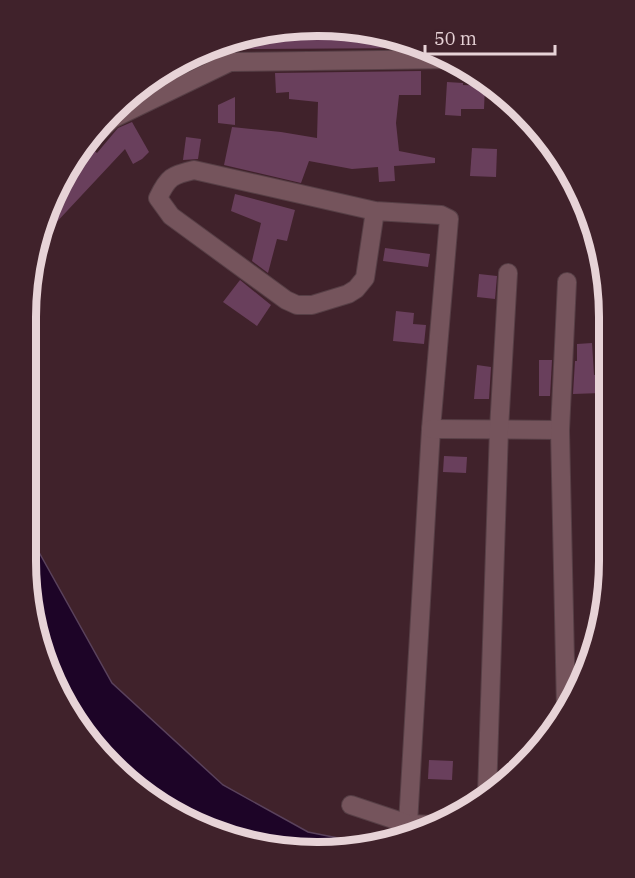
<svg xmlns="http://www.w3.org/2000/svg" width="635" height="878" viewBox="0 0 635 878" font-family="'IBM Plex Serif',serif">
  <rect width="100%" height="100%" fill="#40222b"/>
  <!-- water -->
  <path fill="#1d0427" stroke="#5a425c" stroke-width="1.5" d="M 26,529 L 112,683 L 223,785 L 308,832 L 373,845 L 355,850 L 261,847 L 189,823 L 125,780 L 75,722 L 36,636 L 26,560 Z"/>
  <!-- building -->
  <g fill="#693f5c">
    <path d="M 337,26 L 419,48 L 236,49 L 236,39 Z"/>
    <path d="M 209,49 L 215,57 L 161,83 L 159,78 Z"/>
    <path d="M 421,71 L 421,95 L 399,95 L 396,123 L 399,151 L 435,158 L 435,163 L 394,166 L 395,181 L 379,182 L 378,167 L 352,169 L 309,161 L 301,183 L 224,165 L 232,127 L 281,132 L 317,138 L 318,102 L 289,99 L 289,92 L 276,93 L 275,73 Z"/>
    <path d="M 447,82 L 463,83 L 463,85 L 485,86 L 484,109 L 461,109 L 461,116 L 445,115 Z"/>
    <path d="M 235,97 L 235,125 L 218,123 L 218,105 Z"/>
    <path d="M 132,122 L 149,152 L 142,159 L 133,164 L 125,149 L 38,242 L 62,177 L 91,148 L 97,153 L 118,128 Z"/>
    <path d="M 186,137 L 201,139 L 198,159 L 183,160 Z"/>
    <path d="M 472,148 L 497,149 L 496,177 L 470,176 Z"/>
    <path d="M 235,194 L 295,210 L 287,241 L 277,239 L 268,273 L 252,261 L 261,223 L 231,211 Z"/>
    <path d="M 385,248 L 430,254 L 428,267 L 383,261 Z"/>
    <path d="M 479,274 L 497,276 L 495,299 L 477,297 Z"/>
    <path d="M 240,280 L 271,305 L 257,326 L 223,302 Z"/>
    <path d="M 396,311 L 414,313 L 413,324 L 426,325 L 424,344 L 393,341 Z"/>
    <path d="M 592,343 L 594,375 L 601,374 L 601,393 L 573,394 L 575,361 L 577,361 L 577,344 Z"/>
    <path d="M 539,360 L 552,360 L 550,396 L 539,396 Z"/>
    <path d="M 477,365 L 491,367 L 489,399 L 474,399 Z"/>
    <path d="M 444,456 L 467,457 L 466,473 L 443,472 Z"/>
    <path d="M 429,760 L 453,761 L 452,780 L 428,779 Z"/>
  </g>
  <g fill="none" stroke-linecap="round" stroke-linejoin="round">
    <defs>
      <g id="minor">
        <path d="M 220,43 L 230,62"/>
        <path d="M 95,135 L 112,119 L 230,62 L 452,59"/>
        <path d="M 375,211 L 365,278 L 356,289 L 348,294 L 312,305 L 297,305 L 286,300 L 171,216 L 158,198 C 168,177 172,175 194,170 L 375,211 L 441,215 L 449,219 L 431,429 L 408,824"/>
        <path d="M 431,429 L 560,430"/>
        <path d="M 566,708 L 560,430 L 567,282"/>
        <path d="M 487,794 L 499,429 L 508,273"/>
        <path d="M 351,805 L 408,824 L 437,825"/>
      </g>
    </defs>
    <!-- minor casing -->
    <use href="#minor" stroke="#573f46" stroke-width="20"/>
    <!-- minor -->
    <use href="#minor" stroke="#75545c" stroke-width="18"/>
  </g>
  <!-- crop -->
  <path d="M0 0H635V878H0ZM317 36H318A281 281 0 0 1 599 317V561A281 281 0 0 1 318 842H317A281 281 0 0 1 36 561V317A281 281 0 0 1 317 36Z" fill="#40222b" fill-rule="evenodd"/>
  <path fill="none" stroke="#e7d3d7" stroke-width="8" d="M317 36H318A281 281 0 0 1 599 317V561A281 281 0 0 1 318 842H317A281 281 0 0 1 36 561V317A281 281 0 0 1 317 36Z"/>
  <!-- scale -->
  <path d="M425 45v9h130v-9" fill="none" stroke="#e7d3d7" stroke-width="3"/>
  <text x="434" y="45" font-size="18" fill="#e7d3d7" stroke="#40222b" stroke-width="4.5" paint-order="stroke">50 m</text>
</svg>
